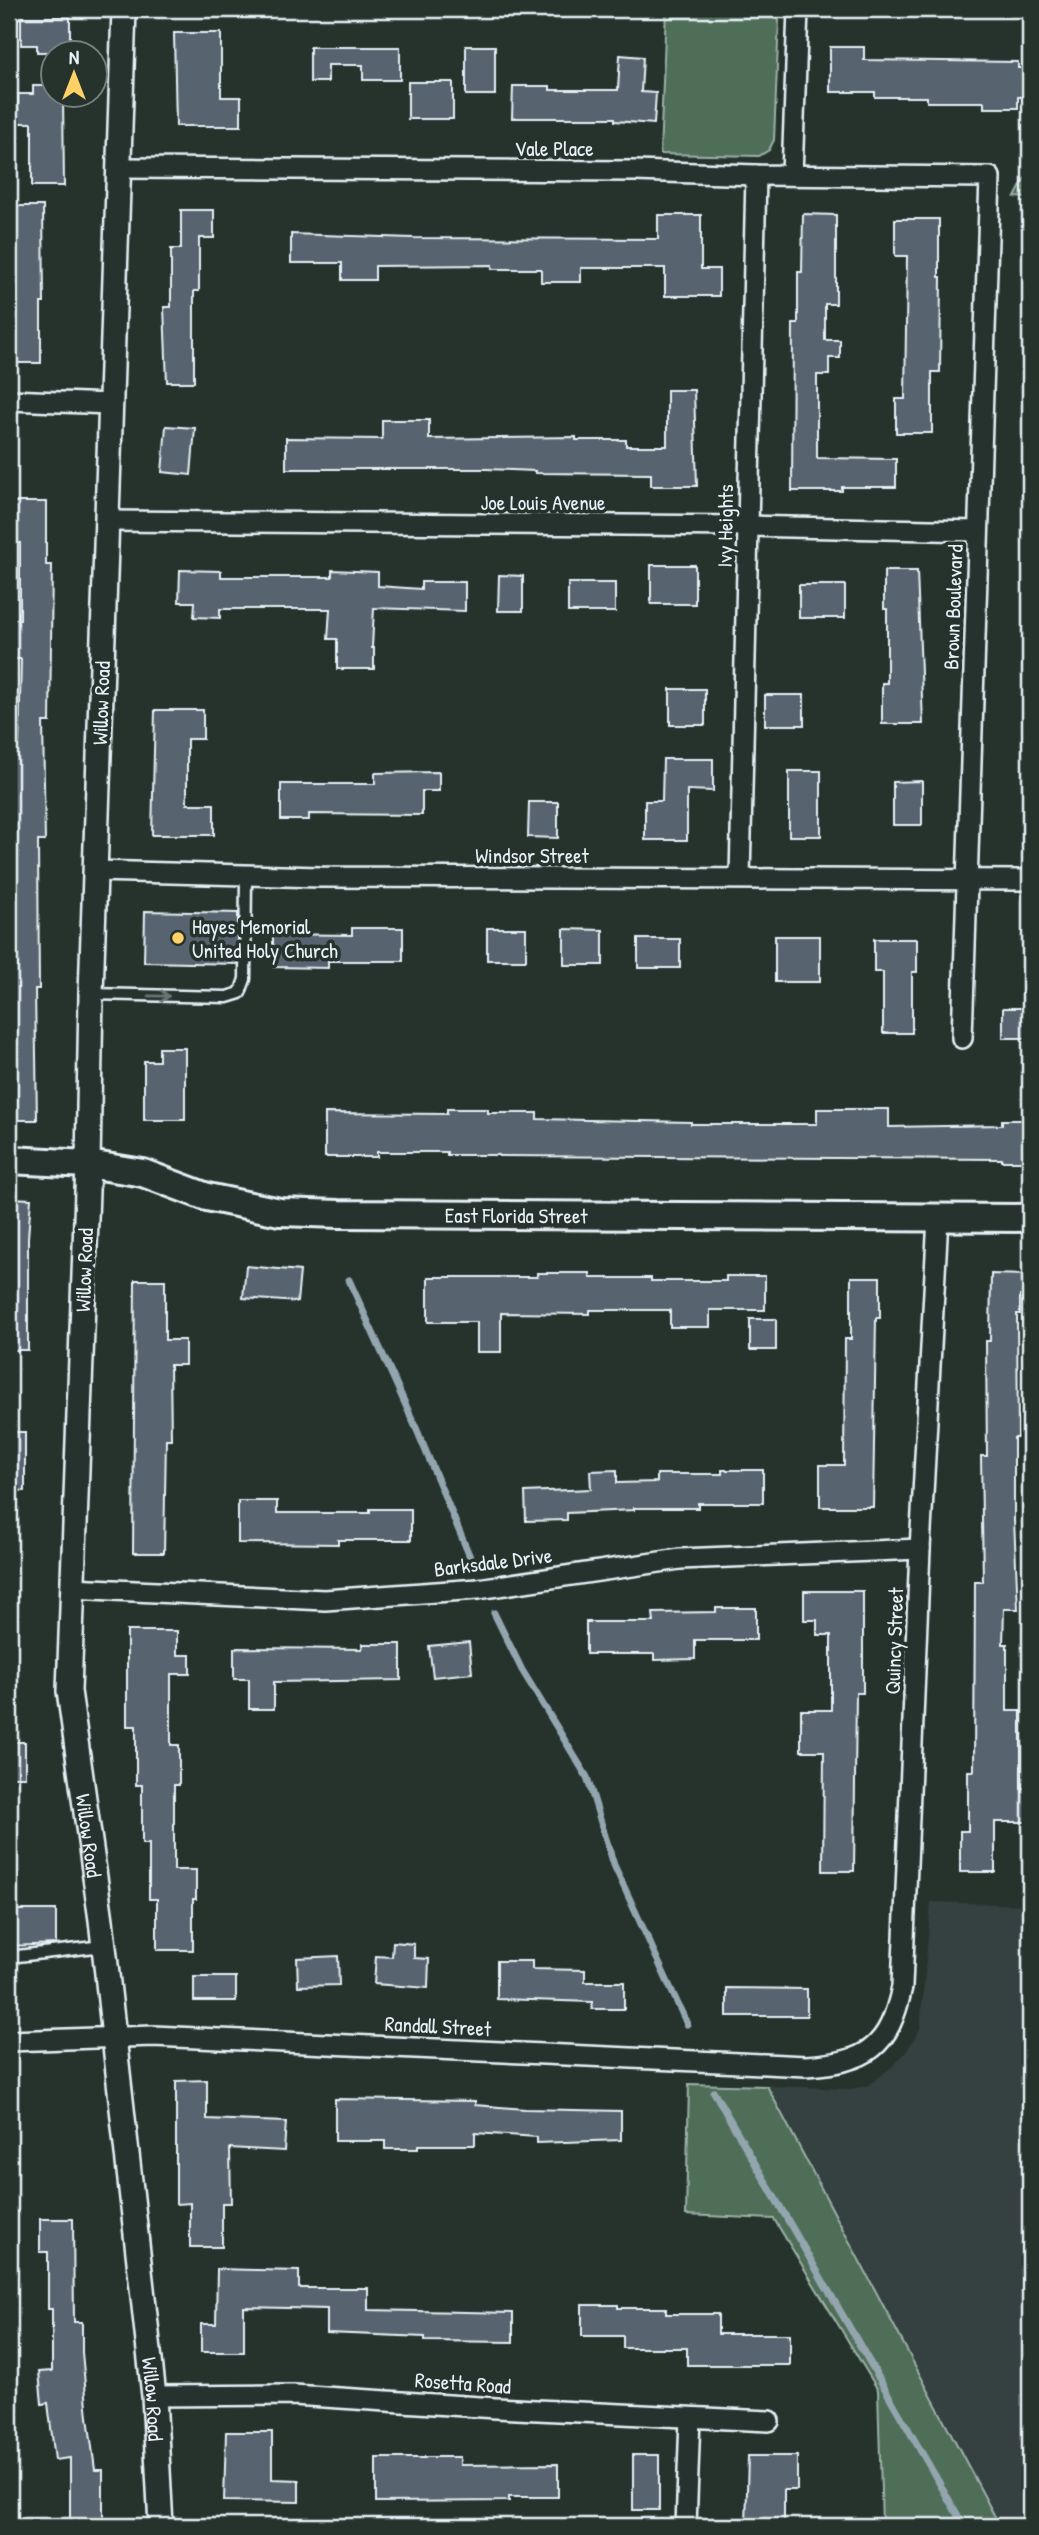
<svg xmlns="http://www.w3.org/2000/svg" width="1039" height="2535" viewBox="0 0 1039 2535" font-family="'Patrick Hand',sans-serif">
  <rect width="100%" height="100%" fill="#26332d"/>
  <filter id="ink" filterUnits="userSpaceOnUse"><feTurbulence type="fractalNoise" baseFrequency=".0143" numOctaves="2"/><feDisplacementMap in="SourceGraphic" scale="14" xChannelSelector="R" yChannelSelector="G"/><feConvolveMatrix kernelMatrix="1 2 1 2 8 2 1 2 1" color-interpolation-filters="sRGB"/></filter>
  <g filter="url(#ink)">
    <!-- built -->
    <path fill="#354141" d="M 931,1902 L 1030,1905 L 1030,2526 L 1000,2526 L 767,2086 L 852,2089 L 869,2085 L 893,2066 L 906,2052 L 920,2029 Z"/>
    <!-- green -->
    <g fill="#4f6e58" stroke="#9cb0a8" stroke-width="2">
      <path d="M 666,10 L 773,10 L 779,19 L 774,140 L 769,150 L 759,156 L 660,154 Z"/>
      <path d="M 1025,178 L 1030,178 L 1030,198 L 1015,197 Z"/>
      <path d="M 689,2084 L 767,2086 L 1000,2526 L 882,2526 L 878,2390 L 774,2219 L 686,2215 Z"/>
    </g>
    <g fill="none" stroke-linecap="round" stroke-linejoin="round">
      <!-- stream -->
      <g stroke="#93a6af" stroke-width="7">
        <path d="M 349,1280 L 417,1430 L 470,1557"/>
        <path d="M 494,1613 L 522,1670 L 587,1777 L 614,1865 L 687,2024"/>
        <path d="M 714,2092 L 964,2526"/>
      </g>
    </g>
    <!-- building -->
    <g fill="#586370" stroke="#e8f1f8" stroke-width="2">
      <path d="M 21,17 L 70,17 L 70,52 L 37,52 L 37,45 L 21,45 Z"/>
      <path d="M 174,33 L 221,33 L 221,97 L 241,97 L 241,126 L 176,126 Z"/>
      <rect x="466" y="46" width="29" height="49"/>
      <path d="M 310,47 L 400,47 L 400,80 L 363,80 L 363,65 L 328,65 L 328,82 L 310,82 Z"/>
      <path d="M 830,47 L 864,47 L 864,60 L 1018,62 L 1018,68 L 1030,68 L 1030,97 L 1018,97 L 1018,108 L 984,108 L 984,102 L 927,102 L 927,97 L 875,97 L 875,92 L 830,92 Z"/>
      <path d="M 620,55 L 643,57 L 641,92 L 656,93 L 654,124 L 615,121 L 615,118 L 512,118 L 513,86 L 550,86 L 550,90 L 618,90 Z"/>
      <rect x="408" y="82" width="45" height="37"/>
      <path d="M 33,86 L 52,86 L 52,94 L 63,94 L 64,186 L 32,186 L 32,123 L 18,123 L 18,94 L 33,94 Z"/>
      <path d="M 9,206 L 43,206 L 44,303 L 41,303 L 41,363 L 9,363 Z"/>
      <path d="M 181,210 L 214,210 L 214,238 L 199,238 L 199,291 L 194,291 L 194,382 L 167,382 L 164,307 L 171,307 L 171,249 L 181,249 Z"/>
      <path d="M 803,214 L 836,215 L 836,304 L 825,304 L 825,340 L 840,340 L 840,358 L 829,358 L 829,375 L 817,375 L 817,458 L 896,459 L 896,487 L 842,487 L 842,491 L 792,491 L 793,324 L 798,324 L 798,272 L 802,272 Z"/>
      <path d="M 658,215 L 701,215 L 701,269 L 719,269 L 719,296 L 665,296 L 665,268 L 581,268 L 581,282 L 541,282 L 541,269 L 492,269 L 492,265 L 375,266 L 375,280 L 342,280 L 342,263 L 291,263 L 291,234 L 413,238 L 658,239 Z"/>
      <path d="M 895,219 L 939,219 L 939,277 L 941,277 L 940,372 L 932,372 L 932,433 L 896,433 L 896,399 L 905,399 L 907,256 L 895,256 Z"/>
      <path d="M 667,390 L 694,390 L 697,486 L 651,486 L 651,474 L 535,473 L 535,471 L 486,469 L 286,469 L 286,438 L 382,439 L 382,420 L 429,420 L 429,439 L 576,437 L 576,440 L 626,440 L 626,446 L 667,446 Z"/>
      <path d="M 166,426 L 195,428 L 191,475 L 162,472 Z"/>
      <path d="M 9,502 L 46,502 L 46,565 L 52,565 L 50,722 L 43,722 L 45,841 L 38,841 L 39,989 L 35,989 L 37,1120 L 9,1120 L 9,803 L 11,803 L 11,744 L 19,744 L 21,659 L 9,659 L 9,619 L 20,619 L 20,543 L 9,543 Z"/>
      <rect x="651" y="565" width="44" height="39"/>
      <path d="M 180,570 L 221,571 L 221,577 L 332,577 L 332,570 L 378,572 L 378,586 L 421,589 L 421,582 L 465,582 L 465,611 L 374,608 L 372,648 L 374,648 L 374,669 L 337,669 L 337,639 L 328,639 L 330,609 L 220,609 L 220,618 L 194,617 L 195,602 L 179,602 Z"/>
      <path d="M 884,571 L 917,571 L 923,724 L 882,724 L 882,683 L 887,683 L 887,609 L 884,609 Z"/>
      <path d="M 499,575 L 523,576 L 523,611 L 498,611 Z"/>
      <rect x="568" y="583" width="47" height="29"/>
      <rect x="799" y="585" width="46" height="33"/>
      <rect x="670" y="689" width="35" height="36"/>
      <rect x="765" y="695" width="39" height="30"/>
      <path d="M 155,710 L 203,710 L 203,739 L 187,739 L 187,804 L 214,804 L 214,835 L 152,835 Z"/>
      <path d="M 663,759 L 713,759 L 713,791 L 687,790 L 687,840 L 645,840 L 645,801 L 662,801 Z"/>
      <rect x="789" y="771" width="32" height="65"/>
      <path d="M 439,772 L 439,791 L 422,791 L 422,815 L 309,814 L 309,820 L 281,820 L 281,784 L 375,784 L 375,773 Z"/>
      <path d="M 922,781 L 922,825 L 893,825 L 893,782 Z"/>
      <path d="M 529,802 L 558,802 L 558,838 L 528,837 Z"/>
      <path d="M 145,911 L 238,913 L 238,964 L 144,962 Z"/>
      <path d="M 352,928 L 403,928 L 403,961 L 328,961 L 328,968 L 273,967 L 273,934 L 352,935 Z"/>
      <rect x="487" y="928" width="39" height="32"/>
      <path d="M 564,929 L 603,930 L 603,965 L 564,965 Z"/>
      <rect x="775" y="936" width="45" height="46"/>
      <rect x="638" y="939" width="42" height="29"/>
      <path d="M 874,939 L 917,939 L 917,972 L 912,972 L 912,1033 L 883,1033 L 883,972 L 874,972 Z"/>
      <rect x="1003" y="1008" width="27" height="30"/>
      <path d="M 159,1048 L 185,1048 L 185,1120 L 144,1120 L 144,1061 L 159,1061 Z"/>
      <path d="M 447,1109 L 488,1109 L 488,1113 L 537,1113 L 537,1119 L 691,1122 L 691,1124 L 817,1124 L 817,1109 L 889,1109 L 889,1127 L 1002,1125 L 1002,1120 L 1030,1120 L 1030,1161 L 1002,1161 L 1002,1159 L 499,1156 L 499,1155 L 447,1155 L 447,1152 L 377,1152 L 377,1157 L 325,1157 L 325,1113 L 447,1114 Z"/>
      <path d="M 9,1198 L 31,1199 L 28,1238 L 28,1350 L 9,1350 Z"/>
      <path d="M 246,1266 L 300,1271 L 297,1302 L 243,1298 Z"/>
      <path d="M 537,1273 L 590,1273 L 590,1278 L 651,1278 L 651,1281 L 726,1281 L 726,1276 L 765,1276 L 765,1310 L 710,1310 L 710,1327 L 670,1327 L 670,1310 L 590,1310 L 590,1314 L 501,1313 L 501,1352 L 477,1352 L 477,1322 L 428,1322 L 428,1277 L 537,1277 Z"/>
      <path d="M 991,1274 L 1030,1275 L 1030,1296 L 1020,1296 L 1020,1314 L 1017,1314 L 1018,1438 L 1014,1438 L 1014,1520 L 1018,1609 L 1004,1609 L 1003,1644 L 1007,1644 L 1007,1711 L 1021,1711 L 1021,1788 L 1030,1788 L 1030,1822 L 995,1822 L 995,1872 L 960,1872 L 960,1831 L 968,1831 L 968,1771 L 974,1771 L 975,1582 L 983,1582 L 981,1456 L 987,1456 L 986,1341 L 990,1341 Z"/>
      <path d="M 851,1277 L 880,1277 L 880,1318 L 876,1318 L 873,1507 L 820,1507 L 820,1465 L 844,1465 L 845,1339 L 851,1339 Z"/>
      <path d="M 135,1280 L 165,1280 L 165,1340 L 185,1340 L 185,1365 L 170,1365 L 171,1439 L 166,1439 L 164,1553 L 133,1553 Z"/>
      <rect x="750" y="1319" width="26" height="31"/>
      <path d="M 9,1432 L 25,1432 L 25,1491 L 9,1490 Z"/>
      <path d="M 617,1470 L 617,1483 L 657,1482 L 657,1474 L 722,1474 L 722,1470 L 763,1470 L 763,1503 L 698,1503 L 698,1508 L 634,1508 L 634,1510 L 567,1513 L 567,1520 L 526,1521 L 525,1492 L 591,1489 L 590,1471 Z"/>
      <path d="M 238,1501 L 277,1501 L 277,1513 L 370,1513 L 370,1509 L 411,1509 L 411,1540 L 338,1540 L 338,1544 L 238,1543 Z"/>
      <path d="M 804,1591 L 863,1591 L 863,1693 L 856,1693 L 854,1871 L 823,1871 L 824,1751 L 801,1751 L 801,1710 L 831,1710 L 831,1635 L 817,1635 L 817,1620 L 804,1620 Z"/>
      <path d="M 716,1608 L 756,1608 L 756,1640 L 695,1640 L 695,1659 L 654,1660 L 654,1654 L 586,1654 L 586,1622 L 654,1622 L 653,1613 L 716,1612 Z"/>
      <path d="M 127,1631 L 177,1631 L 177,1655 L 190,1655 L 190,1674 L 171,1674 L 171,1745 L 179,1745 L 179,1785 L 174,1785 L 174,1870 L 196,1870 L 196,1899 L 193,1899 L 193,1950 L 157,1950 L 157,1899 L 149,1899 L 149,1844 L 142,1844 L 142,1785 L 136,1785 L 136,1726 L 127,1726 Z"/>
      <path d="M 469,1642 L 472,1673 L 433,1677 L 429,1646 Z"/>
      <path d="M 362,1644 L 401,1644 L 401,1680 L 274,1682 L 274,1709 L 249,1709 L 249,1679 L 234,1679 L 234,1648 L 362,1649 Z"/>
      <rect x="9" y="1742" width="16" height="35"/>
      <path d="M 10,1910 L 56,1910 L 56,1944 L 10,1946 Z"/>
      <path d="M 393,1942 L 414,1944 L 414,1958 L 429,1959 L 428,1988 L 374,1984 L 376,1956 L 392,1957 Z"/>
      <path d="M 338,1956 L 339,1985 L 298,1986 L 297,1958 Z"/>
      <path d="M 497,1961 L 532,1961 L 532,1969 L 585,1970 L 585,1982 L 624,1982 L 624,2009 L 592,2009 L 592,2002 L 497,1999 Z"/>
      <rect x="194" y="1977" width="42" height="24"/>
      <path d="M 727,1988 L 807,1989 L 807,2016 L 727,2016 Z"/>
      <path d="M 207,2080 L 207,2119 L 286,2122 L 284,2151 L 230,2148 L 231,2203 L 222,2203 L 222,2247 L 190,2247 L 190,2203 L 176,2204 L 176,2081 Z"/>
      <path d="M 335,2099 L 475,2101 L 475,2105 L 525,2109 L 621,2111 L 621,2140 L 537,2143 L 537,2137 L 475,2133 L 475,2145 L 418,2145 L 418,2149 L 385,2149 L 385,2141 L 335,2141 Z"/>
      <path d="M 40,2219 L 73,2219 L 74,2322 L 82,2322 L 82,2352 L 88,2417 L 95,2470 L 103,2470 L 103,2526 L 70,2526 L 70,2458 L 55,2460 L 48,2403 L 42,2404 L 39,2372 L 52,2371 L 52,2309 L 48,2309 L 48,2252 L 40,2252 Z"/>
      <path d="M 217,2269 L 299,2271 L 299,2288 L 368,2288 L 368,2310 L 513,2313 L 513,2342 L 425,2341 L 425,2337 L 327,2333 L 327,2309 L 244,2307 L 244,2352 L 201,2352 L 201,2324 L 216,2324 Z"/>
      <path d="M 582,2305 L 618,2305 L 618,2308 L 666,2308 L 666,2314 L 718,2314 L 718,2334 L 790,2334 L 790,2365 L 687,2365 L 687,2348 L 623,2348 L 623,2336 L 582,2336 Z"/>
      <path d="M 226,2432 L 272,2432 L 272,2479 L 299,2480 L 299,2502 L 224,2501 Z"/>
      <rect x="633" y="2455" width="26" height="55"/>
      <path d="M 748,2456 L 797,2456 L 797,2490 L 784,2490 L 784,2526 L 746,2526 Z"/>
      <path d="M 425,2457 L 460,2457 L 460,2465 L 558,2464 L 558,2497 L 509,2497 L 509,2501 L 376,2502 L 376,2458 L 425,2458 Z"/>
    </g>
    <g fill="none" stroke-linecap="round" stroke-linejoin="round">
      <defs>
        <g id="service">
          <path d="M 91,994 L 227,997 L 240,993 L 245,979 L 246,875"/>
          <path d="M 9,1957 L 103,1946"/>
        </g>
        <g id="minor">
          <path d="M 118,168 L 635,171 L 756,175 L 990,177 L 962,1038"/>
          <path d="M 792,175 L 798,9"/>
          <path d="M 9,400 L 110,404"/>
          <path d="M 108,521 L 747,526 L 978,531"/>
          <path d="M 95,871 L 320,877 L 1030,880"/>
          <path d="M 740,878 L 756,175"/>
          <path d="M 71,1588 L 325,1600 L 478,1589 L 680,1559 L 920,1549"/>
          <path d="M 9,2041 L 153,2036 L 806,2066 C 868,2062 889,2048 902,1987 L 920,1549 L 938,1218"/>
          <path d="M 154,2396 L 293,2395 L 496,2408 L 769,2421"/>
          <path d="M 686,2526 L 690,2418"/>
        </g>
        <g id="tertiary">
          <path id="s1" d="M 124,9 L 91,994 L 88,1164 L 69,1691 L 101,1920 L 154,2396 L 161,2526"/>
        </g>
        <g id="secondary">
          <path id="s2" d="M 9,1160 L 88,1164 L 143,1173 L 207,1197 L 280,1212 L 339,1214 L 1030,1218"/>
        </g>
      </defs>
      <!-- service casing -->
      <use href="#service" stroke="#e8f1f8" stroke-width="15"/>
      <!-- minor casing -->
      <use href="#minor" stroke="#e8f1f8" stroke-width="24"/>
      <!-- tertiary casing -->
      <use href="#tertiary" stroke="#e8f1f8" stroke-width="28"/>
      <!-- secondary casing -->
      <use href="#secondary" stroke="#e8f1f8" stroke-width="32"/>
      <!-- service -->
      <use href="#service" stroke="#26332d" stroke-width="10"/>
      <!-- minor -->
      <use href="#minor" stroke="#26332d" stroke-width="19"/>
      <!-- tertiary -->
      <use href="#tertiary" stroke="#26332d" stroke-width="23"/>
      <!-- secondary -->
      <use href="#secondary" stroke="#26332d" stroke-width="26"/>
    </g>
    <!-- one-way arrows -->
    <defs><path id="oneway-shaft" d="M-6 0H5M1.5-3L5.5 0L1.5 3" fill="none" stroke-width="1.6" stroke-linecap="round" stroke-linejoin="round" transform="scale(1.75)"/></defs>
    <use stroke="#6a7674" href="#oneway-shaft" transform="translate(159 996) rotate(1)"/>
  </g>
  <!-- markers -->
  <circle fill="#ffd166" stroke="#26332d" stroke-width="2.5" cx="178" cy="938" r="7"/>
  <g text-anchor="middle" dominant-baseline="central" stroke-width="7" stroke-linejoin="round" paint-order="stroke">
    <!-- street labels -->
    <g font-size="21" fill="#e8f1f8" stroke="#26332d">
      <text x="554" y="148">Vale Place</text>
      <text x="543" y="502">Joe Louis Avenue</text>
      <text transform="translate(725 526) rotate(-89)">Ivy Heights</text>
      <text transform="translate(953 607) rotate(-88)">Brown Boulevard</text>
      <text transform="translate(101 703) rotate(-88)">Willow Road</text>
      <text x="532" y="855">Windsor Street</text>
      <text stroke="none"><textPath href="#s2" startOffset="514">East Florida Street</textPath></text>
      <text transform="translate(84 1270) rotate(-88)">Willow Road</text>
      <text transform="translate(493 1562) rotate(-7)">Barksdale Drive</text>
      <text transform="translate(894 1641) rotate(-88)">Quincy Street</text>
      <text stroke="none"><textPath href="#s1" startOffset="1829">Willow Road</textPath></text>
      <text transform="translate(438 2026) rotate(3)">Randall Street</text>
      <text transform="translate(463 2383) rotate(4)">Rosetta Road</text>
      <text stroke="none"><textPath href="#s1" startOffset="2396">Willow Road</textPath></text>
    </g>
    <!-- poi labels -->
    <g font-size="21" fill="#e8f1f8" stroke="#26332d" text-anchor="start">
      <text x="192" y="926">Hayes Memorial<tspan x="192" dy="24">United Holy Church</tspan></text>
    </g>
  </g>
  <!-- margin -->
  <rect width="1039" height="2535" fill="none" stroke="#26332d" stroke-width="35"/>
  <rect x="18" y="18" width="1004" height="2500" fill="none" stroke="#e8f1f8" stroke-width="2.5" filter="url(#ink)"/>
  <!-- north arrow -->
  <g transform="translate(74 74)"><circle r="33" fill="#26332d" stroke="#747f7e" stroke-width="2"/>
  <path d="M0-5L12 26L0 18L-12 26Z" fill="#ffd166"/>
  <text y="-10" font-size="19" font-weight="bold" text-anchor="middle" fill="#e8f1f8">N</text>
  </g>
</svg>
